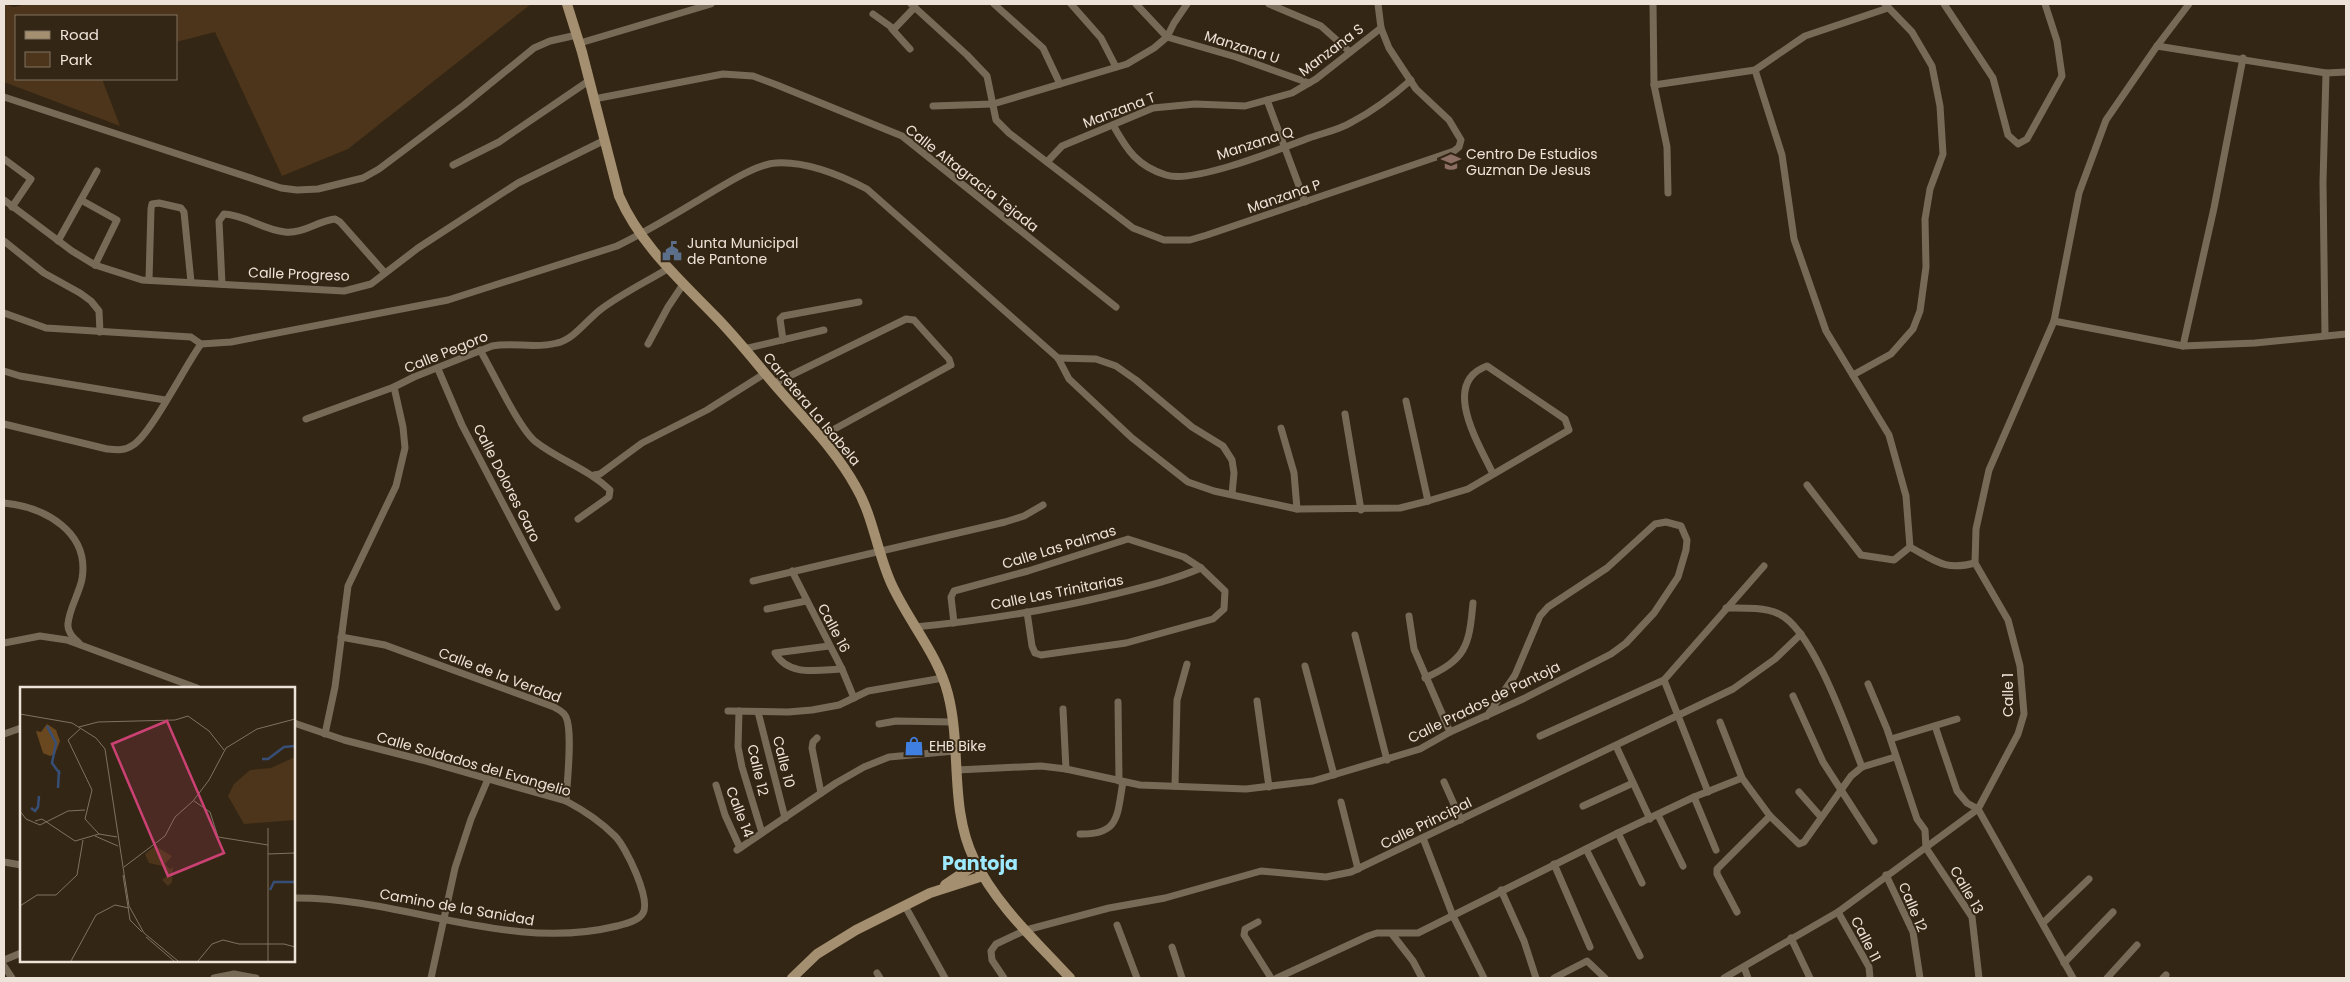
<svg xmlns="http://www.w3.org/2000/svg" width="2350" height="982" viewBox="0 0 2350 982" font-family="Poppins,sans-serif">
  <rect width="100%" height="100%" fill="#342614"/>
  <!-- green -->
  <path fill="#4c351a" d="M 4,4 L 14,7 L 27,4 L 531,4 L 348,149 L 282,176 L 215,32 L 176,42 L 176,16 L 16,16 L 16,79 L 102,79 L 120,126 L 4,82 Z"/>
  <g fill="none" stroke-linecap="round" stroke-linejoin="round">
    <!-- street -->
    <g stroke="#776b58" stroke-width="7">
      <path d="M 911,4 L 967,55 L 987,76 L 996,120 L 1009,133 L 1133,228 L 1164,240 L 1190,240 L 1207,235 L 1454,151 L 1459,147 L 1461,140 L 1449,120 L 1416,89 L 1389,48 L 1381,28 L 1378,4"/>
      <path d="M 994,4 L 1043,48 L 1060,84"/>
      <path d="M 1071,4 L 1101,38 L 1116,67"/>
      <path d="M 1136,4 L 1167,37"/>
      <path d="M 1269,4 L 1321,26 L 1350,52"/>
      <path d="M 1653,4 L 1654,85 L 1667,147 L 1668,193"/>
      <path d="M 1944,4 L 1993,78 L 2008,135 L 2018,144 L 2027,139 L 2062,76 L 2057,41 L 2045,4"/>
      <path d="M 873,14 L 894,29 L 915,7"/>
      <path d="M 892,29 L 910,49"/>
      <path d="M 1167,37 L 1236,57 L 1309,83"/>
      <path d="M 580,43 L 711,4"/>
      <path d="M 2157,46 L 2326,73 L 2346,72"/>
      <path d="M 1755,70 L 1782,155 L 1794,239 L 1826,331 L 1889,435 L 1906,496 L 1910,547 L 1894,560 L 1861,555 L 1807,485"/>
      <path d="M 1654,85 L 1755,70 L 1805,36 L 1888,8"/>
      <path d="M 4,97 L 281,188 L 297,190 L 318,189 L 363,178 L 379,169 L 464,105 L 534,48 L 550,41 L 577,35"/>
      <path d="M 594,99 L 723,74 L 753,76 L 777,85 L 902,136 L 1116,307"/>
      <path d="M 1267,100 L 1305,202"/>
      <path d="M 933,106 L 993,104 L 1127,64 L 1154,48 L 1167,37 L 1174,23 L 1187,4"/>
      <path d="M 1113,125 C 1127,150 1137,166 1166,175 C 1194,184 1280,149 1309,138 C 1323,133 1339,130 1352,122 C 1373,111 1393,96 1411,80"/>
      <path d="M 4,159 L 31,179 L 12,207"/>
      <path d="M 1047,162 L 1062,146 L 1153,108 L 1195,104 L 1245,106 L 1292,93 L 1316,79 L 1381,28"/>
      <path d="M 453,165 L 499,142 L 590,80"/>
      <path d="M 4,200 L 72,251 L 95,265 L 142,280 L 344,291 L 371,284 L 418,248 L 518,183 L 605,140"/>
      <path d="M 81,200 L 117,220 L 95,265"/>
      <path d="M 4,241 L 44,273 L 80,293 L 91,301 L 99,311 L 100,332"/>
      <path d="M 58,241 L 97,171"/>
      <path d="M 149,280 L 151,209 L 152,204 L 159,203 L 181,208 L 184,212 L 191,282"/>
      <path d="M 222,284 L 219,221 L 224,214 C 246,215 263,230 285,232 C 303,234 317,221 335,219 L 340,222 L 385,273"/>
      <path d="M 4,313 L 46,328 L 191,337 L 201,344 L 231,342 L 448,300 L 617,246 C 648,231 677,213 707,195 C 724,185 756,164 776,163 C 807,161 840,175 867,189 L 1058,358 L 1069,379 L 1132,438 L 1188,482 L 1214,491 L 1297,509 L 1400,508 L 1428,501 L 1468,489 L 1569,430 L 1565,419 L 1487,366 C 1440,383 1479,444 1493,474"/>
      <path d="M 2054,321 L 2183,346 L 2255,343 L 2346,334"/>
      <path d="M 2325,335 L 2323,182 L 2326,73"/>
      <path d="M 783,340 L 780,319 L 783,316 L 859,302"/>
      <path d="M 648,344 L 668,307 L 684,283"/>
      <path d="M 2183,346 L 2214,208 L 2243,58"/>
      <path d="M 744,349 L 824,330"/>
      <path d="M 480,350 C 492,370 519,429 536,442 C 559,460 588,469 610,490 L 609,497 L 578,519"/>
      <path d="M 1058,358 L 1096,359 L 1116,366 L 1136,380 L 1192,427 L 1223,446 L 1232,460 L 1234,473 L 1232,494"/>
      <path d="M 438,369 L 462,425 L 557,607"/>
      <path d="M 4,371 L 20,376 L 165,400"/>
      <path d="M 1853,375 L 1891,354 L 1913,329 L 1920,311 L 1926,267 L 1925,219 L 1930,189 L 1943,154 L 1940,106 L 1932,66 L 1912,32 L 1885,4"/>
      <path d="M 773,384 L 906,319 L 914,320 L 949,359 L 951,365 L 820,437"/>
      <path d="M 1406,401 L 1428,501"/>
      <path d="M 1345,414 L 1361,510"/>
      <path d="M 306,419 L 394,387 L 414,377 L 492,346 C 513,342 536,349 557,343 C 574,339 586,321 600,310 C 621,294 646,282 669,268"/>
      <path d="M 4,424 L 107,449 C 117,450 125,451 133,445 C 151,434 185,366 201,344"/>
      <path d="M 1281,428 L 1294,473 L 1297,509"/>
      <path d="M 594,475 L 600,474 L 642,443 L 707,410 L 764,374"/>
      <path d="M 4,503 C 45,507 90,532 82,579 C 79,594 69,609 68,624 C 67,632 73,638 79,643"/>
      <path d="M 1910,547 C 1936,561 1945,571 1975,563"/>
      <path d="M 792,571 L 842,669 L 854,698"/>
      <path d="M 753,581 L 1005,522 L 1024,516 L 1043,505"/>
      <path d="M 1726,608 C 1742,608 1764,607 1779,614 C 1813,629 1848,732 1862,767"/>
      <path d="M 767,609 L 806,601"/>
      <path d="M 1409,616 L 1414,649 L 1450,732"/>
      <path d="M 954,623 L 951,597 L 954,591 L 1028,571 L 1128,539 L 1184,557 L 1201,568 L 1225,591 L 1224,609 L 1213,619 L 1126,643 L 1041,655 L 1035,653 L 1032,646 L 1027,612"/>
      <path d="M 915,627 C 979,621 1044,611 1107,596 C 1139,588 1171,581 1201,568"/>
      <path d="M 1355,635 L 1387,760"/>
      <path d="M 341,637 L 385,645 L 554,707 C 559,710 564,712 566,717 C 573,731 567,783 566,801"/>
      <path d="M 4,643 L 40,636 L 67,640 L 197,688"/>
      <path d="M 829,646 L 775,653 C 789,677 818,670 842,669"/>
      <path d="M 1305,666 L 1334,775"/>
      <path d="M 1425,678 C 1466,659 1469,647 1473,603"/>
      <path d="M 1664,680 L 1708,792"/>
      <path d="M 1868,684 L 1887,729 L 1917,819 L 1925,830 L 1926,848 L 1972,917 L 1979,978"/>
      <path d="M 1793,696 L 1823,762 L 1874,841"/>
      <path d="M 1257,701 L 1269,787"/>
      <path d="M 1118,702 L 1119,781"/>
      <path d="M 1063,709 L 1066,769"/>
      <path d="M 728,711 L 788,712 L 812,710 L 839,705 L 868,691 L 943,678"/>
      <path d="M 739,711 L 738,747 L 742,767 L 762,833"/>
      <path d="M 758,712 L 785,818"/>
      <path d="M 1720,722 L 1742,778 L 1770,816 L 1799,844 L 1804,842 L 1851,776 L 1862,767 L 1895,757"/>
      <path d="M 294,723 L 344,740 L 422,760 L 566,801 C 585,811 601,822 615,836 C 626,847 651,899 643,913 C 639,921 625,924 617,926 C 508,953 403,897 294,898"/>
      <path d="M 879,724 L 896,721 L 952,722"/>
      <path d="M 1935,726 L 1957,791 L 1967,803 L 1978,809 L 2073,978"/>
      <path d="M 4,734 L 21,728"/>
      <path d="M 325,734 L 335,687 L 348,586 L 396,486 L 405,448 L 403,427 L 394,387"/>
      <path d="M 1540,736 L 1664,680 L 1764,566"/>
      <path d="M 817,738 L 813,742 L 812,748 L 821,793"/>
      <path d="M 1891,739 L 1957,719"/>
      <path d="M 1616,746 L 1650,819"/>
      <path d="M 957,770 L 1041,766 L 1066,769 L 1140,785 L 1246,789 L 1313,781 L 1420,749 L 1450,732 L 1525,698 L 1611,654 L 1626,643 L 1654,613 L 1678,577 L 1686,550 L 1687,540 L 1681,526 L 1666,522 L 1655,524 L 1607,568 L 1548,607 L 1540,616 L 1515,675 L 1487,716"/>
      <path d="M 1444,782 L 1461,820"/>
      <path d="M 716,785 L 725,815 L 740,848"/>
      <path d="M 1175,786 L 1177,700 L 1187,664"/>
      <path d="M 1799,792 L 1821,817"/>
      <path d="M 1694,797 L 1716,850"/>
      <path d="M 1341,802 L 1358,869"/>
      <path d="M 1583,806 L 1633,783"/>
      <path d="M 1658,815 L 1683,866"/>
      <path d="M 1618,833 L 1642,883"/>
      <path d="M 1080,834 C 1120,835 1117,815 1123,782"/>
      <path d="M 1423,838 L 1453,916 L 1484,978"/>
      <path d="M 1586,849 L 1640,956"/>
      <path d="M 737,850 L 836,783 L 864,767 L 889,757 L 955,751"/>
      <path d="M 4,862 L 21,865"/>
      <path d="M 1554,864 L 1590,947"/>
      <path d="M 1886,875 L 1913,932 L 1920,978"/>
      <path d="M 1501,890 L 1524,941 L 1536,978"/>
      <path d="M 905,906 L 945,978"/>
      <path d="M 1737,912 L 1717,874 L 1717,869 L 1770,816"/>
      <path d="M 1838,912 L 1869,967 L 1870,978"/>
      <path d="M 1258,922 L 1245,929 L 1244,935 L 1271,978"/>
      <path d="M 2043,923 L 2089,879"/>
      <path d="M 1117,925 L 1137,978"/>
      <path d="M 1392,934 L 1413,961 L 1422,978"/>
      <path d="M 1791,938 L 1810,978"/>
      <path d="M 1172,947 L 1182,978"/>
      <path d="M 4,960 L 21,953"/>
      <path d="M 2064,963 L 2113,912"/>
      <path d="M 4,966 L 12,978"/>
      <path d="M 1744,967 L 1748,978"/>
      <path d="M 877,973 L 880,978"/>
      <path d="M 214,978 L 234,974 L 256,978"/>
      <path d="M 431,978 L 455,868 L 471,819 L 488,779"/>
      <path d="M 1004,978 L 992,960 L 991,951 L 996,944 L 1026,930 L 1109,908 L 1165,898 L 1261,871 L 1326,877 L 1351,872 L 1733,689 L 1775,659 L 1801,634"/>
      <path d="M 1277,978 L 1368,936 L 1377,933 L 1418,933 L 1618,833 L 1694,797 L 1742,778"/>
      <path d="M 1554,978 L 1587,961 L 1605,978"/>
      <path d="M 1724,978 L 1838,912 L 1978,809 L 2018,734 L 2024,714 L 2020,666 L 2008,620 L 1975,563 L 1976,529 L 1989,470 L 2054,321 L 2079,193 L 2106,120 L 2157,46 L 2189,4"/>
      <path d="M 2107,978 L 2137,945"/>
      <path d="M 2163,978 L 2166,975"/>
    </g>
    <!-- secondary -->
    <g stroke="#a49071" stroke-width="10">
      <path d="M 567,4 L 582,52 L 619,196 C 640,244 678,278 714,315 C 738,339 759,367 781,392 C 807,422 837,452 856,487 C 873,516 877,552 891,583 C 908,621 938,654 948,694 C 962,748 949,808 974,859 C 996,905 1036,941 1070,978"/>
      <path d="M 945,885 L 976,864"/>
      <path d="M 792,978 L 817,954 L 856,930 L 930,893 L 983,876"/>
    </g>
  </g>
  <!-- icons -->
  <defs>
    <symbol id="school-bare" viewBox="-9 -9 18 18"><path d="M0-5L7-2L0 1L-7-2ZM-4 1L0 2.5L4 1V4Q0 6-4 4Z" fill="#8d6e63" stroke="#342614" stroke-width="2.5" paint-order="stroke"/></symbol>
    <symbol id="civic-bare" viewBox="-9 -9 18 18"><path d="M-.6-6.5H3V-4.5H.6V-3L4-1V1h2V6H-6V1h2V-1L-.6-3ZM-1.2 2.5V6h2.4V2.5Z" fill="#5c6f8a" stroke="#342614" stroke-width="2.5" paint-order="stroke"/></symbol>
    <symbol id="shop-bare" viewBox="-9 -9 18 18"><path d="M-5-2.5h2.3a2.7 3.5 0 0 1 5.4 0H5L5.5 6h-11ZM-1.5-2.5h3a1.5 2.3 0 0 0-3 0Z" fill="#3f7fe0" stroke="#342614" stroke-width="2.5" paint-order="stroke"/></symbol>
  </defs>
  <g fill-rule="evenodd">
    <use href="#school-bare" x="1437" y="148" width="28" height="28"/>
    <use href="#civic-bare" x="658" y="237" width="28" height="28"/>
    <use href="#shop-bare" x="900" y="732" width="28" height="28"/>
  </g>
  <g text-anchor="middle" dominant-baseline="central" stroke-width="4" stroke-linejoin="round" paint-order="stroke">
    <!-- street labels -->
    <g font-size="14" fill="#ede3d8" stroke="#342614">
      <text transform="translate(1242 47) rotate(18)">Manzana U</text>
      <text transform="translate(1331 50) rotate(-37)">Manzana S</text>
      <text transform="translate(1119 110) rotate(-21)">Manzana T</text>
      <text transform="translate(1255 143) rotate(-18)">Manzana Q</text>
      <text transform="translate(972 178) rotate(38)">Calle Altagracia Tejada</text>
      <text transform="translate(1284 196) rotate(-19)">Manzana P</text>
      <text transform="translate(299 274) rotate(2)">Calle Progreso</text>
      <text transform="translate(446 352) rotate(-22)">Calle Pegoro</text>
      <text transform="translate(812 409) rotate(50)">Carretera La Isabela</text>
      <text transform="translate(507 483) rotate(63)">Calle Dolores Garo</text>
      <text transform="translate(1059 547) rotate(-17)">Calle Las Palmas</text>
      <text transform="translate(1057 592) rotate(-11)">Calle Las Trinitarias</text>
      <text transform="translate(834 628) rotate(62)">Calle 16</text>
      <text transform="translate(500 675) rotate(21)">Calle de la Verdad</text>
      <text transform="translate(2008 695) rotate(-90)">Calle 1</text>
      <text transform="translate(1484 702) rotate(-26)">Calle Prados de Pantoja</text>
      <text transform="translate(784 762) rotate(76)">Calle 10</text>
      <text transform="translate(474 764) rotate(16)">Calle Soldados del Evangelio</text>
      <text transform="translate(758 770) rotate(77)">Calle 12</text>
      <text transform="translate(740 812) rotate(69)">Calle 14</text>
      <text transform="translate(1426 823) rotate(-26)">Calle Principal</text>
      <text transform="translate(1967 890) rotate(60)">Calle 13</text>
      <text transform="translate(457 907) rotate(10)">Camino de la Sanidad</text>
      <text transform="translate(1913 907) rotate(67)">Calle 12</text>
      <text transform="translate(1866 939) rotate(63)">Calle 11</text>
    </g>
    <!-- poi labels -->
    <g font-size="14" fill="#ede3d8" stroke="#342614" text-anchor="start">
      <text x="1466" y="154">Centro De Estudios<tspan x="1466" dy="16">Guzman De Jesus</tspan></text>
      <text x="687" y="243">Junta Municipal<tspan x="687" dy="16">de Pantone</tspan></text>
      <text x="929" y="746">EHB Bike</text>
    </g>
    <!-- district labels -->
    <g font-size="19" font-weight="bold" fill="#9de9fe" stroke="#342614">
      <text x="980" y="863">Pantoja</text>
    </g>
  </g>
  <!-- overview -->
  <g transform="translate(20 687)">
    <rect width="275" height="275" fill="#342614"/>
    <path d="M 275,70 L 275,133 L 224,137 L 208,109 L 214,97 L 230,83 L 251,81 ZM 135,159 L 152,169 L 145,177 L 150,182 L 153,180 L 152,195 L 148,199 L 142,193 L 148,188 L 142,179 L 129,176 L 125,167 Z" fill="#4c351a"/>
    <path d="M 27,37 L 36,43 L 40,54 L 35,67 L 30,69 L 23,66 L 16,44 L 21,45 Z" fill="#6a481f"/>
    <path fill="none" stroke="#374f77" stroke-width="2.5" d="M 27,39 L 36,56 L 32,76 L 40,87M 242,72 L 248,72 L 264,60 L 275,59M 38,101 L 39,83M 11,121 L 15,124 L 18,120 L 19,109M 250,203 L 254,195 L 275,195"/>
    <path fill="none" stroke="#7e7262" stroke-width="1" d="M 0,27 L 52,36 L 76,51 L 85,62 L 109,219 L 124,246 L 158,274M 59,40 L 78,35 L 155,33 L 168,29 L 189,44 L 204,63M 61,41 L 48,53 L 72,103 L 65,132 L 79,147M 174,114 L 190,125 L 198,150 L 248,158M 0,124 L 6,132 L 20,138 L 48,124 L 65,123M 15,134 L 22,132 L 55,154 L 79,147 L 97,150M 248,141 L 248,274M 75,149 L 98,159M 248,167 L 275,166M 104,180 L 145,149 L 155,130 L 173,114 L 189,93 L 206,61 L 237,42 L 275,32M 103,188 L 110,233 L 122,245M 0,219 L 17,208 L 36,208 L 57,188 L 63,153M 126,250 L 154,274M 51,274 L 76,228 L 95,218 L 109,221M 178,274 L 192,257 L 203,253 L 219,257 L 264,257 L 275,260"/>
    <path fill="#cb4174" fill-opacity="0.15" stroke="#cb4174" stroke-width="2.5" d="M 147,34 L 204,166 L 148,189 L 92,57 Z"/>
    <rect width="275" height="275" fill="none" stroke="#ede3d8" stroke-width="2.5"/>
  </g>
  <!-- border -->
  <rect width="2350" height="982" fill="none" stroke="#ede3d8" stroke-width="10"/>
  <!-- legend -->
  <rect x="15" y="15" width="162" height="65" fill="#342614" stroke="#7e7262"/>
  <rect x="25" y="31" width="25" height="8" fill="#a49071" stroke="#7e7262"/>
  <text x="60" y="40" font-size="15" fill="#ede3d8">Road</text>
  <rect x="25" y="52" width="25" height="15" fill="#4c351a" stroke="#7e7262"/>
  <text x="60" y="65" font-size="15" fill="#ede3d8">Park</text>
</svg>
